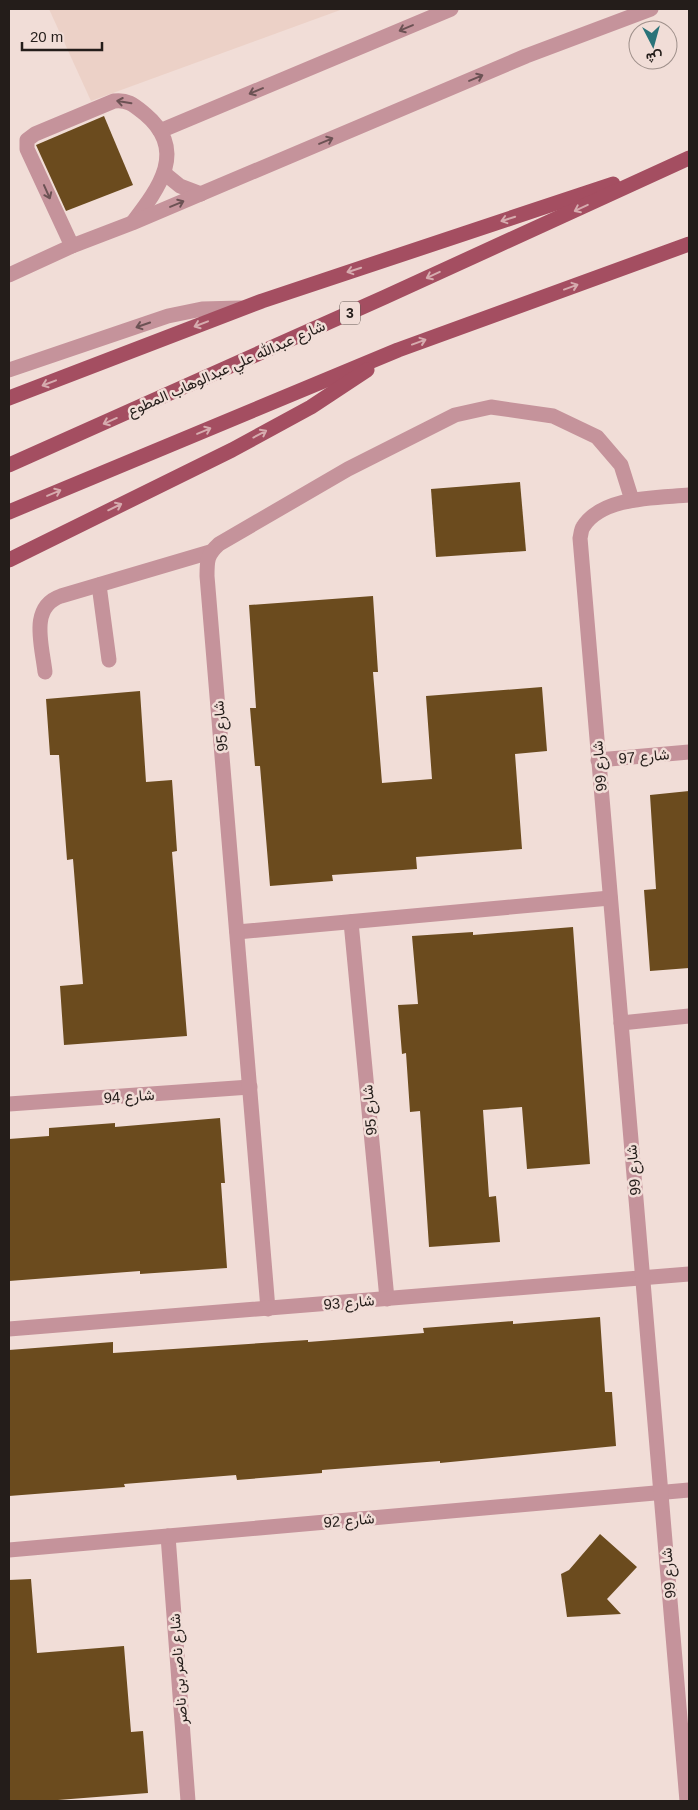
<svg xmlns="http://www.w3.org/2000/svg" width="698" height="1810" viewBox="0 0 698 1810" font-family="Arial,Vazirmatn,sans-serif">
  <rect width="100%" height="100%" fill="#f1ddd7"/>
  <!-- built -->
  <path fill="#ecd1c7" d="M 49,9 L 343,9 L 91,101 Z"/>
  <!-- building -->
  <g fill="#6b4b1e">
    <path d="M 104,116 L 133,185 L 66,211 L 36,145 Z"/>
    <path d="M 520,482 L 526,551 L 436,557 L 431,489 Z"/>
    <path d="M 373,596 L 378,672 L 373,672 L 382,783 L 432,779 L 426,696 L 542,687 L 547,751 L 515,754 L 522,849 L 416,857 L 417,869 L 332,875 L 333,881 L 270,886 L 260,766 L 255,766 L 250,708 L 256,708 L 249,605 Z"/>
    <path d="M 140,691 L 146,782 L 172,780 L 177,851 L 172,852 L 187,1036 L 64,1045 L 60,986 L 83,984 L 73,859 L 67,860 L 59,755 L 50,755 L 46,699 Z"/>
    <path d="M 689,791 L 689,968 L 650,971 L 644,890 L 656,889 L 650,795 Z"/>
    <path d="M 573,927 L 590,1164 L 527,1169 L 522,1107 L 483,1110 L 489,1197 L 496,1196 L 500,1242 L 429,1247 L 420,1111 L 410,1112 L 406,1053 L 402,1054 L 398,1005 L 418,1004 L 412,936 L 473,932 L 473,935 Z"/>
    <path d="M 220,1118 L 225,1183 L 221,1183 L 227,1268 L 140,1274 L 140,1271 L 9,1281 L 9,1139 L 49,1136 L 49,1128 L 115,1123 L 115,1127 Z"/>
    <path d="M 600,1317 L 605,1392 L 612,1392 L 616,1446 L 440,1463 L 440,1461 L 322,1470 L 322,1473 L 237,1480 L 236,1475 L 124,1484 L 125,1487 L 9,1496 L 9,1350 L 113,1342 L 113,1353 L 308,1340 L 308,1342 L 424,1333 L 423,1328 L 513,1321 L 513,1324 Z"/>
    <path d="M 600,1534 L 637,1567 L 607,1599 L 621,1614 L 567,1617 L 561,1574 L 569,1570 Z"/>
    <path d="M 31,1579 L 37,1653 L 124,1646 L 131,1732 L 143,1731 L 148,1793 L 45,1801 L 9,1801 L 9,1580 Z"/>
  </g>
  <g fill="none" stroke-linecap="round" stroke-linejoin="round">
    <!-- minor -->
    <g stroke="#c5939b" stroke-width="15">
      <path d="M 160,131 L 451,9"/>
      <path d="M 164,173 L 180,186 L 201,194"/>
      <path d="M 72,246 L 27,149 L 27,140 L 35,134 L 114,101 C 128,99 135,106 145,114 C 188,150 159,188 133,222"/>
      <path d="M 9,275 L 72,246 L 132,223 L 526,56 L 651,9"/>
      <path d="M 9,370 L 168,316 L 202,309 L 241,308"/>
      <path d="M 99,585 L 109,660"/>
      <path d="M 45,672 C 42,645 29,607 61,596 L 210,552"/>
      <path d="M 598,760 L 689,752"/>
      <path d="M 351,922 L 387,1299"/>
      <path d="M 237,932 L 610,898"/>
      <path d="M 621,1023 L 689,1016"/>
      <path d="M 9,1104 L 250,1087"/>
      <path d="M 268,1309 L 207,576 C 207,560 207,555 219,544 L 348,469 L 455,415 L 491,407 L 553,416 L 597,437 L 621,465 L 632,500"/>
      <path d="M 9,1329 L 689,1274"/>
      <path d="M 168,1536 L 188,1801"/>
      <path d="M 9,1550 L 689,1490"/>
      <path d="M 687,1801 L 580,538 C 581,535 581,530 583,527 C 602,496 658,498 689,495"/>
    </g>
    <!-- major -->
    <g stroke="#a44e61" stroke-width="15">
      <path d="M 9,398 L 262,301 L 613,184"/>
      <path d="M 9,465 L 385,297 L 689,158"/>
      <path d="M 9,512 L 398,350 L 689,244"/>
      <path d="M 9,560 L 232,450 L 311,407 L 367,370"/>
    </g>
  </g>
  <!-- one-way arrows -->
  <defs><path id="oneway-shaft" d="M-6 0H5M1.5-3L5.5 0L1.5 3" fill="none" stroke-width="1.6" stroke-linecap="round" stroke-linejoin="round" transform="scale(1.25)"/></defs>
  <g stroke="#6c5254">
    <use href="#oneway-shaft" transform="translate(406 28) rotate(157)"/>
    <use href="#oneway-shaft" transform="translate(476 78) rotate(-23)"/>
    <use href="#oneway-shaft" transform="translate(256 91) rotate(157)"/>
    <use href="#oneway-shaft" transform="translate(124 102) rotate(-171)"/>
    <use href="#oneway-shaft" transform="translate(326 141) rotate(-23)"/>
    <use href="#oneway-shaft" transform="translate(47 192) rotate(66)"/>
    <use href="#oneway-shaft" transform="translate(177 204) rotate(-23)"/>
    <use href="#oneway-shaft" transform="translate(143 325) rotate(161)"/>
  </g>
  <g stroke="#d6abae">
    <use href="#oneway-shaft" transform="translate(581 208) rotate(155)"/>
    <use href="#oneway-shaft" transform="translate(508 219) rotate(162)"/>
    <use href="#oneway-shaft" transform="translate(354 270) rotate(162)"/>
    <use href="#oneway-shaft" transform="translate(433 275) rotate(155)"/>
    <use href="#oneway-shaft" transform="translate(571 287) rotate(-20)"/>
    <use href="#oneway-shaft" transform="translate(201 324) rotate(159)"/>
    <use href="#oneway-shaft" transform="translate(419 342) rotate(-20)"/>
    <use href="#oneway-shaft" transform="translate(49 383) rotate(159)"/>
    <use href="#oneway-shaft" transform="translate(110 421) rotate(156)"/>
    <use href="#oneway-shaft" transform="translate(204 431) rotate(-23)"/>
    <use href="#oneway-shaft" transform="translate(260 434) rotate(-28)"/>
    <use href="#oneway-shaft" transform="translate(54 493) rotate(-23)"/>
    <use href="#oneway-shaft" transform="translate(115 507) rotate(-26)"/>
  </g>
  <g text-anchor="middle" dominant-baseline="central" stroke-width="5" stroke-linejoin="round" paint-order="stroke">
    <!-- shield labels -->
    <rect fill="#f1ddd7" stroke="#625753" stroke-width="1" x="340" y="301.5" width="20" height="23" rx="4"/>
    <g font-size="14" font-weight="bold" fill="#241d1a">
      <text x="350" y="313">3</text>
    </g>
    <!-- street labels -->
    <g font-size="15" fill="#241d1a" stroke="#f1ddd7">
      <text transform="translate(226 368) rotate(-24)">شارع عبدالله علي عبدالوهاب المطوع</text>
      <text transform="translate(220 726) rotate(-95)">شارع 95</text>
      <text transform="translate(644 756) rotate(-5)">شارع 97</text>
      <text transform="translate(599 766) rotate(-95)">شارع 99</text>
      <text transform="translate(129 1096) rotate(-4)">شارع 94</text>
      <text transform="translate(369 1110) rotate(-95)">شارع 95</text>
      <text transform="translate(633 1170) rotate(-95)">شارع 99</text>
      <text transform="translate(349 1302) rotate(-5)">شارع 93</text>
      <text transform="translate(349 1520) rotate(-5)">شارع 92</text>
      <text transform="translate(668 1573) rotate(-95)">شارع 99</text>
      <text transform="translate(178 1669) rotate(-94)">شارع ناصر بن ناصر</text>
    </g>
  </g>
  <!-- border -->
  <rect width="698" height="1810" fill="none" stroke="#241d1a" stroke-width="20"/>
  <!-- north arrow -->
  <g transform="translate(653 45) rotate(174)"><circle r="24" fill="#f1ddd7" stroke="#9f908b"/>
  <path d="M0-4L9 19L0 12L-9 19Z" fill="#2a7379"/>
  <text y="-8" font-size="14" font-weight="bold" text-anchor="middle" fill="#241d1a">ش</text>
  </g>
  <!-- scale -->
  <path d="M22 42v8h80v-8" fill="none" stroke="#241d1a" stroke-width="2.5"/>
  <text x="30" y="42" font-size="15" fill="#241d1a" stroke="#f1ddd7" stroke-width="4" paint-order="stroke">20 m</text>
</svg>
